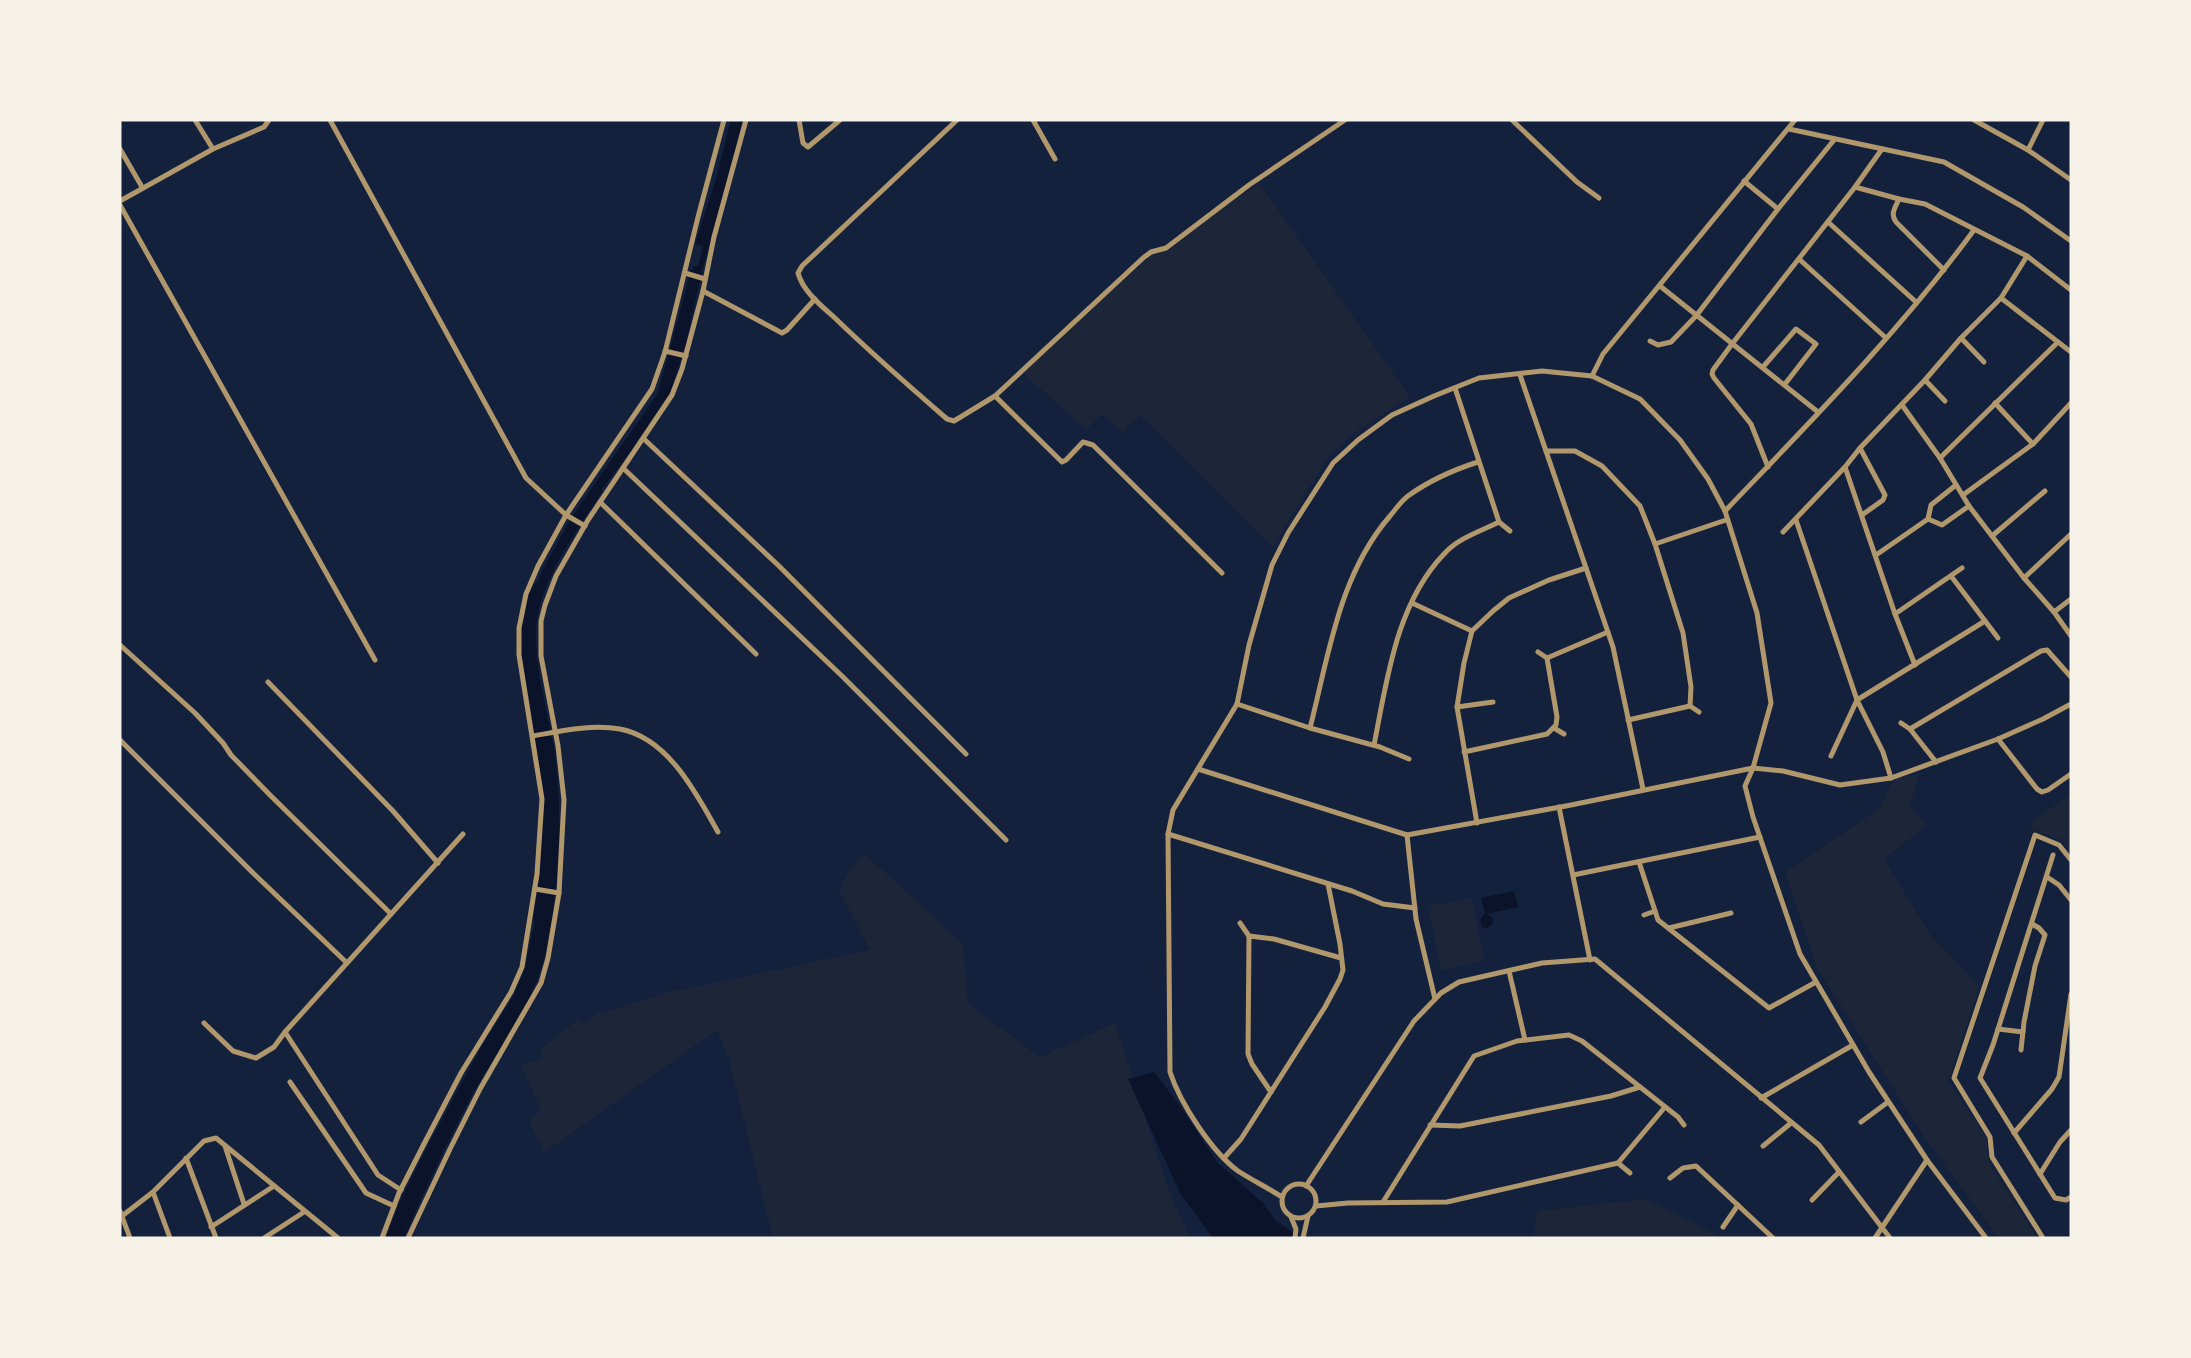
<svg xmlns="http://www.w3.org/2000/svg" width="2191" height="1358" viewBox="0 0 2191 1358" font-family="Jost,sans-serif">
  <rect width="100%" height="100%" fill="#14213d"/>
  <!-- green -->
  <g fill="#1d2539">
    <path d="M 1259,183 L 1410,397 L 1354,433 L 1327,458 L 1273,547 L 1140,415 L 1123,432 L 1102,414 L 1086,430 L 1023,373 L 1151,254 L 1170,250 L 1211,216 Z"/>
    <path d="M 1919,774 L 1910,806 L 1926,826 L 1884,859 L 1930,934 L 1979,986 L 1948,1081 L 1986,1138 L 1989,1163 L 2037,1238 L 1999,1238 L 1925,1138 L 1817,968 L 1785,873 L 1880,808 L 1890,786 L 1896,779 Z"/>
    <path d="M 2071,794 L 2071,854 L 2062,840 L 2030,829 L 2034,820 Z"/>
    <path d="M 865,854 L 963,944 L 968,1004 L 1040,1057 L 1115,1023 L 1168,1188 L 1190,1238 L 773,1238 L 729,1060 L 717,1030 L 545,1152 L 529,1122 L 541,1110 L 521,1065 L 543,1058 L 540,1050 L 577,1020 L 584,1024 L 597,1014 L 670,992 L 870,950 L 839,890 L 849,871 Z"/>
    <path d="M 1472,898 L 1485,961 L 1441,970 L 1428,906 Z"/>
    <path d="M 1645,1199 L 1722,1238 L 1534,1238 L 1537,1211 Z"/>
  </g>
  <!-- water -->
  <g fill="#0b132b">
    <path d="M 731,120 L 743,120 L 701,276 L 686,343 L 671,392 L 642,437 L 602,489 L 603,491 C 580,526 546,572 538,614 C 530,656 548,710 555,753 C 563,814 560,899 544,959 C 531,1009 497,1051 472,1095 C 447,1142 425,1190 404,1238 L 386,1238 L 399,1203 L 428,1145 L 483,1044 L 514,995 L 525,968 L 543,882 L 550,797 L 525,654 L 525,624 L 529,606 L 542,571 L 571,518 L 658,393 L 691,270 L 694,266 L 698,266 L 703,246 L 695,244 L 716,179 Z"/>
    <path d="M 1514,891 L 1518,907 L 1486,914 L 1493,918 L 1493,924 L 1488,928 L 1482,927 L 1480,919 L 1485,914 L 1481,898 Z"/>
    <path d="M 1154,1072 L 1177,1102 L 1218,1163 L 1264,1204 L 1275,1220 L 1294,1233 L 1292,1238 L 1213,1238 L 1180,1193 L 1128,1079 Z"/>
  </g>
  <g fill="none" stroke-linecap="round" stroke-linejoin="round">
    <!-- canal -->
    <path stroke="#0b132b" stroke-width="9" d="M 537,917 C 541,878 549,837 545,797 C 542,767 536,736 531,706 C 526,679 518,652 522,624 C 524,611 532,597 538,586"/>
    <!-- minor -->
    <g stroke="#b1986c" stroke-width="5">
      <path d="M 195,120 L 213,149"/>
      <path d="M 330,120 L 526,478 L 566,515 L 585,526"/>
      <path d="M 799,120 L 803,143 L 808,147 L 840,120"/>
      <path d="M 957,120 L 802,266 L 798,273 C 803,292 823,307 836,319 C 872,354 909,386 947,419 L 954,421 L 995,396 L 1143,258 L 1151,252 L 1166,248 L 1249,185 L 1345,120"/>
      <path d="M 1033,120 L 1055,159"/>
      <path d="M 1512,120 L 1577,182 L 1599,198"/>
      <path d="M 1974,120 L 2028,150 L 2071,180"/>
      <path d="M 1789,129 L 1944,162 L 2023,207 L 2071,241"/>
      <path d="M 120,149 L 142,187"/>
      <path d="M 2028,150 L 2043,120"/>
      <path d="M 1744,181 L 1778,209"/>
      <path d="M 1855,187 L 1899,199 L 1925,204 L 2027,256 L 2071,290"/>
      <path d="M 1899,199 C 1895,208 1890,214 1896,222 L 1944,270"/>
      <path d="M 120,201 L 213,149 L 264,127 L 269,120"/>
      <path d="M 120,205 L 375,660"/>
      <path d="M 1828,222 L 1916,302"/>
      <path d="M 1799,259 L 1886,338"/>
      <path d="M 685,273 L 705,279"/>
      <path d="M 1660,286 L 1818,412"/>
      <path d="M 703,291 L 782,333 L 787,330 L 815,299"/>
      <path d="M 2001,298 L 2058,342"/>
      <path d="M 1961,338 L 1984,362"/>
      <path d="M 1650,341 L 1658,345 L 1671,342 L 1696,316 L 1778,209 L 1834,140"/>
      <path d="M 665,351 L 686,356"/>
      <path d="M 1763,367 L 1796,329 L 1816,344 L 1785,384"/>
      <path d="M 1520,375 L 1613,647 L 1643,789"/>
      <path d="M 1592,376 L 1603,354 L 1795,120"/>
      <path d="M 1925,380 L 1945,401"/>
      <path d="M 995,396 L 1062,462 L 1066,460 L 1083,442 L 1093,445 L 1222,573"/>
      <path d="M 1995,403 L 2033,444"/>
      <path d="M 1902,405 L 1940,458 L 1969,506 L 2024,578 L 2054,612 L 2071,636"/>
      <path d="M 644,439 L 779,566 L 966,754"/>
      <path d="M 1860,448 L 1885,495 L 1883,500 L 1862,515"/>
      <path d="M 1546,451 L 1575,451 L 1602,466 L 1640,506 L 1655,544 L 1683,633 L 1691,687 L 1690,706 L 1628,720"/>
      <path d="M 1940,458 L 2058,342 L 2071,352"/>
      <path d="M 1768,467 L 1751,424 L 1714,378 L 1712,374 L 1713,370 L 1732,344 L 1855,187 L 1882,149"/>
      <path d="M 1845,467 L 1895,614 L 1915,665"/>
      <path d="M 623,468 L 842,676 L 1006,840"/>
      <path d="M 1963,495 L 2033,444 L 2071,403"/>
      <path d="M 600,502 L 756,654"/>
      <path d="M 1725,511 C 1811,421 1900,331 1974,230"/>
      <path d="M 1928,519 L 1942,525 L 1969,506"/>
      <path d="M 1796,520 L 1857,700 L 1831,756"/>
      <path d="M 1499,522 L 1510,531"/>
      <path d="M 1783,532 L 1845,467 L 1860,448 L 1925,380 L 1961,338 L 2001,298 L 2027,256"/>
      <path d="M 1992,536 L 2045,491"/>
      <path d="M 1655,544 L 1726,520"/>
      <path d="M 1876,555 L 1928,519 L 1931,505 L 1956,485"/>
      <path d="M 1951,576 L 1998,638"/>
      <path d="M 2024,578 L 2071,534"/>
      <path d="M 1412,603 L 1472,631"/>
      <path d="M 2054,612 L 2071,599"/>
      <path d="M 1895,614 L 1962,568"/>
      <path d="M 120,645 L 195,713 L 223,743 L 231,755 L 270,795 L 391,914"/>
      <path d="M 1538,652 L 1547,658"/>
      <path d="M 268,682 L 393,811 L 438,863"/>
      <path d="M 1237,704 L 1310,728 L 1380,747 L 1409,759"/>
      <path d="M 1690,706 L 1699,712"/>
      <path d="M 1457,707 L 1493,702"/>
      <path d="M 1901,723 L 1910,729 L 1936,762"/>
      <path d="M 1310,728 C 1329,654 1339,575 1390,516 C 1396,509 1401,501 1408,496 C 1430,480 1453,470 1478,462"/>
      <path d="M 1554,728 L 1564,734"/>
      <path d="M 1910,729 L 2041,651 L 2047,650 L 2071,677"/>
      <path d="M 533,736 C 561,731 591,724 620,729 C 668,738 696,793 718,832"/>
      <path d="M 1998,739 L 2037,789 L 2042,792 L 2048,790 L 2071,774"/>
      <path d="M 120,740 L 251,871 L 347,963"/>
      <path d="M 1374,745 C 1387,680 1396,604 1444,554 C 1458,538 1481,531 1499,522 L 1455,388"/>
      <path d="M 1464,752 L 1547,734 L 1556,725 L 1557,717 L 1547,658 L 1608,632"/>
      <path d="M 1198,769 L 1407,835 L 1566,806 L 1753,768 L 1783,771 L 1840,785 L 1891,778 L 1998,739 L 2043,719 L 2071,704"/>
      <path d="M 1891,778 L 1883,752 L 1857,700 L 1985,621"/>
      <path d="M 1559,807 L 1590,960"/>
      <path d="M 1477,823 L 1457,707 L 1464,663 L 1472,631 L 1493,611 L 1509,598 L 1549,580 L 1586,568"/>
      <path d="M 1168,834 L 1352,891 L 1383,904 L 1415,908"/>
      <path d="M 1407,835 L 1416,919 L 1435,999"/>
      <path d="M 2053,855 L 1993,1045 L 1980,1078 L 2055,1198 L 2066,1200 L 2071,1197"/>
      <path d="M 1639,862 L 1658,920 L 1769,1008 L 1816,982"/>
      <path d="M 1573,875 L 1760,837"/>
      <path d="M 2047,877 L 2059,885 L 2071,900"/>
      <path d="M 535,889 L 559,893"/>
      <path d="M 1644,915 L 1655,911"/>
      <path d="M 1240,923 L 1249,936"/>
      <path d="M 1669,928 L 1731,913"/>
      <path d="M 1509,971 L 1525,1040"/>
      <path d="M 204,1023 L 233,1051 L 256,1058 L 274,1047 L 285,1032"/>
      <path d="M 1998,1029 L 2023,1032"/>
      <path d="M 2021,1050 L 2024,1022 L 2035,966 L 2045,935 L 2039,928 L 2032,924"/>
      <path d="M 290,1082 L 366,1193 L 394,1206"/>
      <path d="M 1271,1092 L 1252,1064 L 1248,1054 L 1249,936 L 1274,939 L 1341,958"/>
      <path d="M 1761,1098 L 1853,1045"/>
      <path d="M 1861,1122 L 1888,1102"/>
      <path d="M 1430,1125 L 1460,1126 L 1611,1096 L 1640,1087"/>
      <path d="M 2014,1133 L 2052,1089 L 2059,1077 L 2071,994"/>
      <path d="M 225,1146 L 244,1204"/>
      <path d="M 1763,1146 L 1791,1123"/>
      <path d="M 186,1158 L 216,1238"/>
      <path d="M 1224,1158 L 1241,1139 L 1325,1007 L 1340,979 L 1343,970 L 1340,944 L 1328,884"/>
      <path d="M 1618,1163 L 1630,1173"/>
      <path d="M 2040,1174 L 2060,1142 L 2071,1130"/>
      <path d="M 1670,1178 L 1683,1168 L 1696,1166 L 1773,1238"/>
      <circle cx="1299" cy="1201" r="17"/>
      <path d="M 1306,1186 L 1414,1021 L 1441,993 L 1459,982 L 1542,963 L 1595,959 L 1819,1145 L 1890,1238"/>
      <path d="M 401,1190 L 378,1175 L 285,1032 L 463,834"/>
      <path d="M 153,1192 L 170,1238"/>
      <path d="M 1282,1197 C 1268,1188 1252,1180 1238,1171 C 1212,1152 1180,1103 1170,1072 L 1168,834 L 1173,810 L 1237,704 L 1249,645 L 1272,565 L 1288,533 L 1333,463 L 1358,440 L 1392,415 L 1434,396 L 1479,378 L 1542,371 L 1592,376 L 1640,399 L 1680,440 L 1708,479 L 1725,511 L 1757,613 L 1771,703 L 1753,768 L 1745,786 L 1753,817 L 1800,954 L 1869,1072 L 1927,1160 L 1986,1238"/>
      <path d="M 1812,1200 L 1839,1172"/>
      <path d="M 1383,1202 L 1474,1056 L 1517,1041 L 1569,1035 L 1582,1041 L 1678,1117 L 1684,1125"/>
      <path d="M 1316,1206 L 1348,1203 L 1447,1202 L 1618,1163 L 1665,1107"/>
      <path d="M 120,1211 L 130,1238"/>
      <path d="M 122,1216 L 153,1192 L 204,1141 L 216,1138 L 338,1238"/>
      <path d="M 1291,1217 L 1296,1229 L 1295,1238"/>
      <path d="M 211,1227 L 274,1186"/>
      <path d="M 1723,1227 L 1738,1205"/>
      <path d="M 264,1238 L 304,1212"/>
      <path d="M 382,1238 L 399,1193 L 425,1142 L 461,1073 L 511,992 L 522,967 L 537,874 L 542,799 L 519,655 L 519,628 L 526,594 L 538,566 L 566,515 L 652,389 L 665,352 L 698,217 L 724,120"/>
      <path d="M 408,1238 L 450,1149 L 480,1089 L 541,983 L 548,958 L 559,893 L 564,800 L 558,746 L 541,656 L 541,621 L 545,605 L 556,576 L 588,520 L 672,395 L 682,369 L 703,291 L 714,237 L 746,120"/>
      <path d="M 1303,1238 L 1308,1216"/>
      <path d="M 1875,1238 L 1927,1160"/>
      <path d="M 2043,1238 L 1992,1157 L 1990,1137 L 1954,1078 L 2035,835 L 2059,845 L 2071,860"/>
    </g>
  </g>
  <!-- border -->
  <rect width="2191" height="1358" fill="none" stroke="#f6f1e7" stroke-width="243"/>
</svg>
